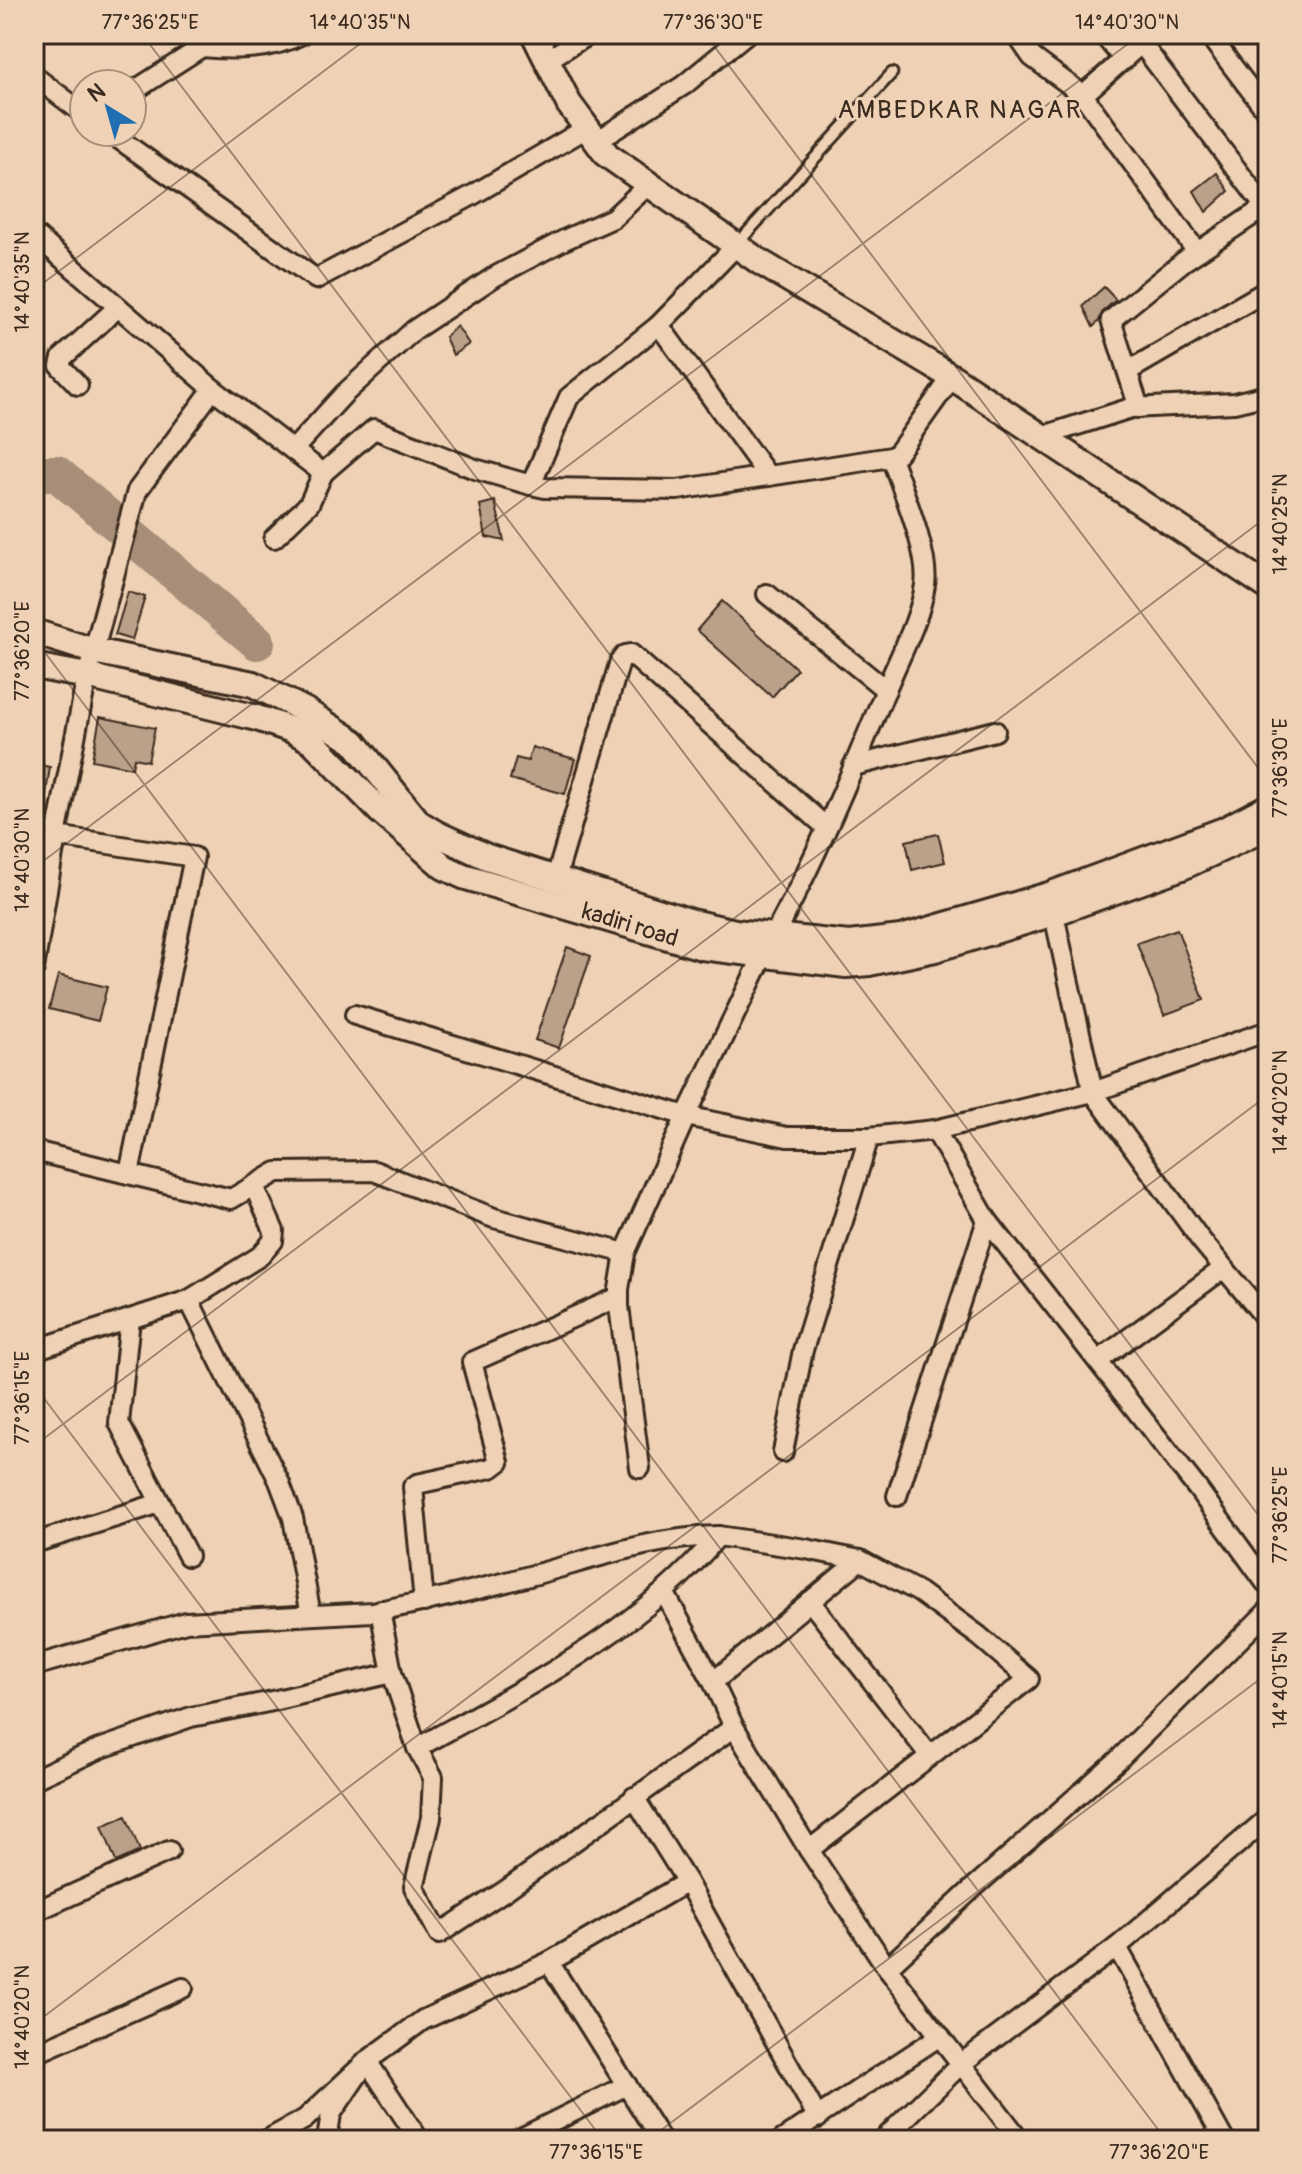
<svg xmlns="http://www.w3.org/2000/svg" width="1302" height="2174" viewBox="0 0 1302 2174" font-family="Pangolin,sans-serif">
  <rect width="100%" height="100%" fill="#efd2b5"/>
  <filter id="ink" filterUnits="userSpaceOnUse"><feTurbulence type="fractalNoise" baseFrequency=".0125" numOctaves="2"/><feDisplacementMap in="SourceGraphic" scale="16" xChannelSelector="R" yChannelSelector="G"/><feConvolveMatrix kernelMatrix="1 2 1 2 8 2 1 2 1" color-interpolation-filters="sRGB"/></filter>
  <g filter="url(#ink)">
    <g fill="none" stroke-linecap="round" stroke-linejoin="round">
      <!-- river -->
      <path stroke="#a68e78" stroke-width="36" d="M 34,473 L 56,473 L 257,642"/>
    </g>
    <!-- building -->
    <g fill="#baa189" stroke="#3b2a1e" stroke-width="2">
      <path d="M 1217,173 L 1229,191 L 1206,212 L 1194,191 Z"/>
      <path d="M 1104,287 L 1116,300 L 1103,311 L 1099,321 L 1093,327 L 1083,306 Z"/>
      <path d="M 457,326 L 469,344 L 453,355 L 445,337 Z"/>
      <path d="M 495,501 L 504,541 L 486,537 L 480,505 Z"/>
      <path d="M 128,592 L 145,597 L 132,640 L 115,635 Z"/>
      <path d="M 722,601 L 797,669 L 772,697 L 697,630 Z"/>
      <path d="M 100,717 L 155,728 L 148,761 L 134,758 L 132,768 L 92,760 Z"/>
      <path d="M 532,747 L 575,759 L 565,794 L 510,779 L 516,758 L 528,761 Z"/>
      <path d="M 34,764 L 50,767 L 43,814 L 34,813 Z"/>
      <path d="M 938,834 L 945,862 L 912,870 L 906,841 Z"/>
      <path d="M 1177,929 L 1204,1000 L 1164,1015 L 1137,943 Z"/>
      <path d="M 567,947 L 591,956 L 559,1048 L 535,1040 Z"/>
      <path d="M 58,975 L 107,987 L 98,1021 L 49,1009 Z"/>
      <path d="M 126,1816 L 140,1851 L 116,1862 L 102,1826 Z"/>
    </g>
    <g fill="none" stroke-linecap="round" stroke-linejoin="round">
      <defs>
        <path id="lane" d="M 738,243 L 892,73"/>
        <g id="street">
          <path d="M 1016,34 L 1032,57 L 1083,95 L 1137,47 L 1144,47 L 1265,207"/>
          <path d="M 1103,34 L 1124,60"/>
          <path d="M 1208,34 L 1268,113"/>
          <path d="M 202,47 C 236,50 271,50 302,34"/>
          <path d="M 547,60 L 589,34"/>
          <path d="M 34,76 L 84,114"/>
          <path d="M 132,92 L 202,47 L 198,34"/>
          <path d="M 1083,95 L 1197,252"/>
          <path d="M 109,132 L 316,279 L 471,196 L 587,128"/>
          <path d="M 597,141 L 684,85 L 746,34"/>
          <path d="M 34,234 L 213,389 L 323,473 L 374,429 L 475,469 L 531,485 L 569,397 L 659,325 L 736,246"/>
          <path d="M 659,325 L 768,476"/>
          <path d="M 1128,371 L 1268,290"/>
          <path d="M 78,385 L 60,366 L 62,358 L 117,308"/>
          <path d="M 1139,408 L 1111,320 L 1184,261 L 1268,205"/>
          <path d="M 1040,437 L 1131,408 L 1234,403 L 1268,395"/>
          <path d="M 293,450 L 344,394 L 414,330 L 494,277 L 564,240 L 613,218 L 649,184"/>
          <path d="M 531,485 L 545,488 L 677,490 L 891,457 L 898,453 L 952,377"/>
          <path d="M 274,538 L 309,504 L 323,473"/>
          <path d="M 767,594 L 886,690"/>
          <path d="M 853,766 L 995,731"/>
          <path d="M 56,836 L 194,857 L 129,1174"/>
          <path d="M 556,878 L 620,661 L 625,655 L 631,654 L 826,827"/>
          <path d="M 1051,901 L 1093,1092 L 1200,1239 L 1268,1321"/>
          <path d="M 773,937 C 817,857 852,771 887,687 C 900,655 920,620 925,585 C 930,554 902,489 891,457"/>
          <path d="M 763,956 L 686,1116 L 787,1137 L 869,1137 L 935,1130 L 1093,1092 L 1268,1031"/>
          <path d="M 34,969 L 56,836 L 87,676 L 137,491 L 213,389"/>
          <path d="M 935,1130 L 987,1220 L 1197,1488 L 1268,1586"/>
          <path d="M 34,1151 L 231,1199 L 277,1172 L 374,1171 L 494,1218 L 625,1253 L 686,1116 L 355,1015"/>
          <path d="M 625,1253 L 619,1289 L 619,1306 L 640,1468"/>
          <path d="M 189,1300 L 279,1481 L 293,1518 L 311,1615"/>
          <path d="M 130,1319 L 119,1423 L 188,1556"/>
          <path d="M 34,1350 L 189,1300 L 260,1256 L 273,1241 L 274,1231 L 254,1186"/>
          <path d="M 1098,1361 L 1224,1268"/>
          <path d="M 783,1452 L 803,1350 L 869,1137"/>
          <path d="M 897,1496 L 987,1220"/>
          <path d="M 34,1543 L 160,1503"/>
          <path d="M 664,1592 L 713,1682 L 734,1727"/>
          <path d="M 810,1601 L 930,1756"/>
          <path d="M 424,1602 L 413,1487 L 417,1484 L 491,1468 L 499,1462 L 472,1362 L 619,1297"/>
          <path d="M 380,1610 L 392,1673"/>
          <path d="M 34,1666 L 186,1622 L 373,1612 C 423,1602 473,1591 522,1578 C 588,1561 650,1537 718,1536"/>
          <path d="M 713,1682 L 860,1560"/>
          <path d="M 417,1748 L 433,1777 L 431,1818 L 414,1887 L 439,1934 L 506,1890 L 734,1727 L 809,1850 L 887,1968 L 1020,2140"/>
          <path d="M 34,1779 L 99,1749 L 191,1717 L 268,1702 L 392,1673 L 417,1748 C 523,1689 640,1631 718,1536 L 806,1549 L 860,1560 L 919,1592 L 979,1636 L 1029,1679 L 809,1850"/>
          <path d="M 634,1797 L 687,1882 L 818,2118"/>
          <path d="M 34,1912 L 169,1851"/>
          <path d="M 1117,1947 L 1224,2140"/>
          <path d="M 549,1962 L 661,2140"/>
          <path d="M 887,1968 L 972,1889 L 1118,1760 L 1268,1611"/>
          <path d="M 34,2054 L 183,1988"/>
          <path d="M 267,2140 L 305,2119 L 367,2061 L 419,2140"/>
          <path d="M 327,2140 L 331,2114 L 367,2061 L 423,2020 L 549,1962 L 687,1882"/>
          <path d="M 517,2140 L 627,2085"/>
          <path d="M 782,2140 L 940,2036"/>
          <path d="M 883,2140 L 962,2063 L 1117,1947 L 1268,1818"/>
        </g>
        <g id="secondary">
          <path d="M 534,34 L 569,104 L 607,155 L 760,262 L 952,377 L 1268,587"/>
          <path d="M 34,632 L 94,651 L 253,684 L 306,711 L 354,742 L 419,823 L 437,834 L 487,857 L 695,923 L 735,932 L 849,944 L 901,938 L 1049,895 L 1224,830 L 1268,807"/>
          <path d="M 34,666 L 87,676 L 257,718 L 292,730 L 312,741 L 380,811 L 444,867 L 463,876 L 702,947 L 846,965 L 869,963 L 935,949 L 1054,913 L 1182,867 L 1268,827"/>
        </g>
      </defs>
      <!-- lane casing -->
      <use href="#lane" stroke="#3b2a1e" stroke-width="15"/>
      <!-- street casing -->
      <use href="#street" stroke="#3b2a1e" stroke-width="24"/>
      <!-- secondary casing -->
      <use href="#secondary" stroke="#3b2a1e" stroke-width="30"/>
      <!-- lane -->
      <use href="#lane" stroke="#efd2b5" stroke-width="9"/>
      <!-- street -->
      <use href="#street" stroke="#efd2b5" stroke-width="18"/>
      <!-- secondary -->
      <use href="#secondary" stroke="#efd2b5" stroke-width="24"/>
    </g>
  </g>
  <!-- ticks -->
  <path fill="none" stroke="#3b2a1e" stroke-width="2" stroke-opacity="0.45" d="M 142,34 L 1268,1528M 705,34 L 1268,781M 34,290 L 373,34M 34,638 L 1166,2140M 34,868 L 1141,34M 34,1385 L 603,2140M 34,1446 L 1268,516M 34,2024 L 1268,1095M 34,2132 L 40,2140M 648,2140 L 1268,1673"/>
  <g text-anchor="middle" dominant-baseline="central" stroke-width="6" stroke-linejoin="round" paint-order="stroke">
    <!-- street labels -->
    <g font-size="24" fill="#3b2a1e" stroke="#efd2b5">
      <text transform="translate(630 925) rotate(17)">kadiri road</text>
    </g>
    <!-- neighbourhood labels -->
    <g font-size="26" letter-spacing="2" fill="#3b2a1e" stroke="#efd2b5">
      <text x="960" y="110">AMBEDKAR NAGAR</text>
    </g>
  </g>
  <!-- margin -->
  <rect width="1302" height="2174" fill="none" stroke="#efd2b5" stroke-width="88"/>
  <!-- north arrow -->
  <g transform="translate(108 108) rotate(323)"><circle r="38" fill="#efd2b5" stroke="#a78f79" stroke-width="2"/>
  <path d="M0-6L14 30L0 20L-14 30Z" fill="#1f6fb2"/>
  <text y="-12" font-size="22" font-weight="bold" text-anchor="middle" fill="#3b2a1e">N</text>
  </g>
  <rect x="44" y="44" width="1214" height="2086" fill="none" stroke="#3b2a1e" stroke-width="3"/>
  <g font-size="20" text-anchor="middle" fill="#3b2a1e">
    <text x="150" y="29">77°36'25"E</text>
    <text x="360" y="29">14°40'35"N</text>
    <text x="713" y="29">77°36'30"E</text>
    <text x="1127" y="29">14°40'30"N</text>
    <text transform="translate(22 282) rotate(-90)" y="7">14°40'35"N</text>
    <text transform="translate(1280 524) rotate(-90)" y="7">14°40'25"N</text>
    <text transform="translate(22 651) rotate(-90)" y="7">77°36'20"E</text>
    <text transform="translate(1280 768) rotate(-90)" y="7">77°36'30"E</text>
    <text transform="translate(22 860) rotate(-90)" y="7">14°40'30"N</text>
    <text transform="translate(1280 1102) rotate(-90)" y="7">14°40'20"N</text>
    <text transform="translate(22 1398) rotate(-90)" y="7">77°36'15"E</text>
    <text transform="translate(1280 1515) rotate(-90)" y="7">77°36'25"E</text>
    <text transform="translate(1280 1680) rotate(-90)" y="7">14°40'15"N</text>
    <text transform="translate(22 2017) rotate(-90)" y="7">14°40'20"N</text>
    <text x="596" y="2159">77°36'15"E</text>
    <text x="1159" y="2159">77°36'20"E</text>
  </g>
</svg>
